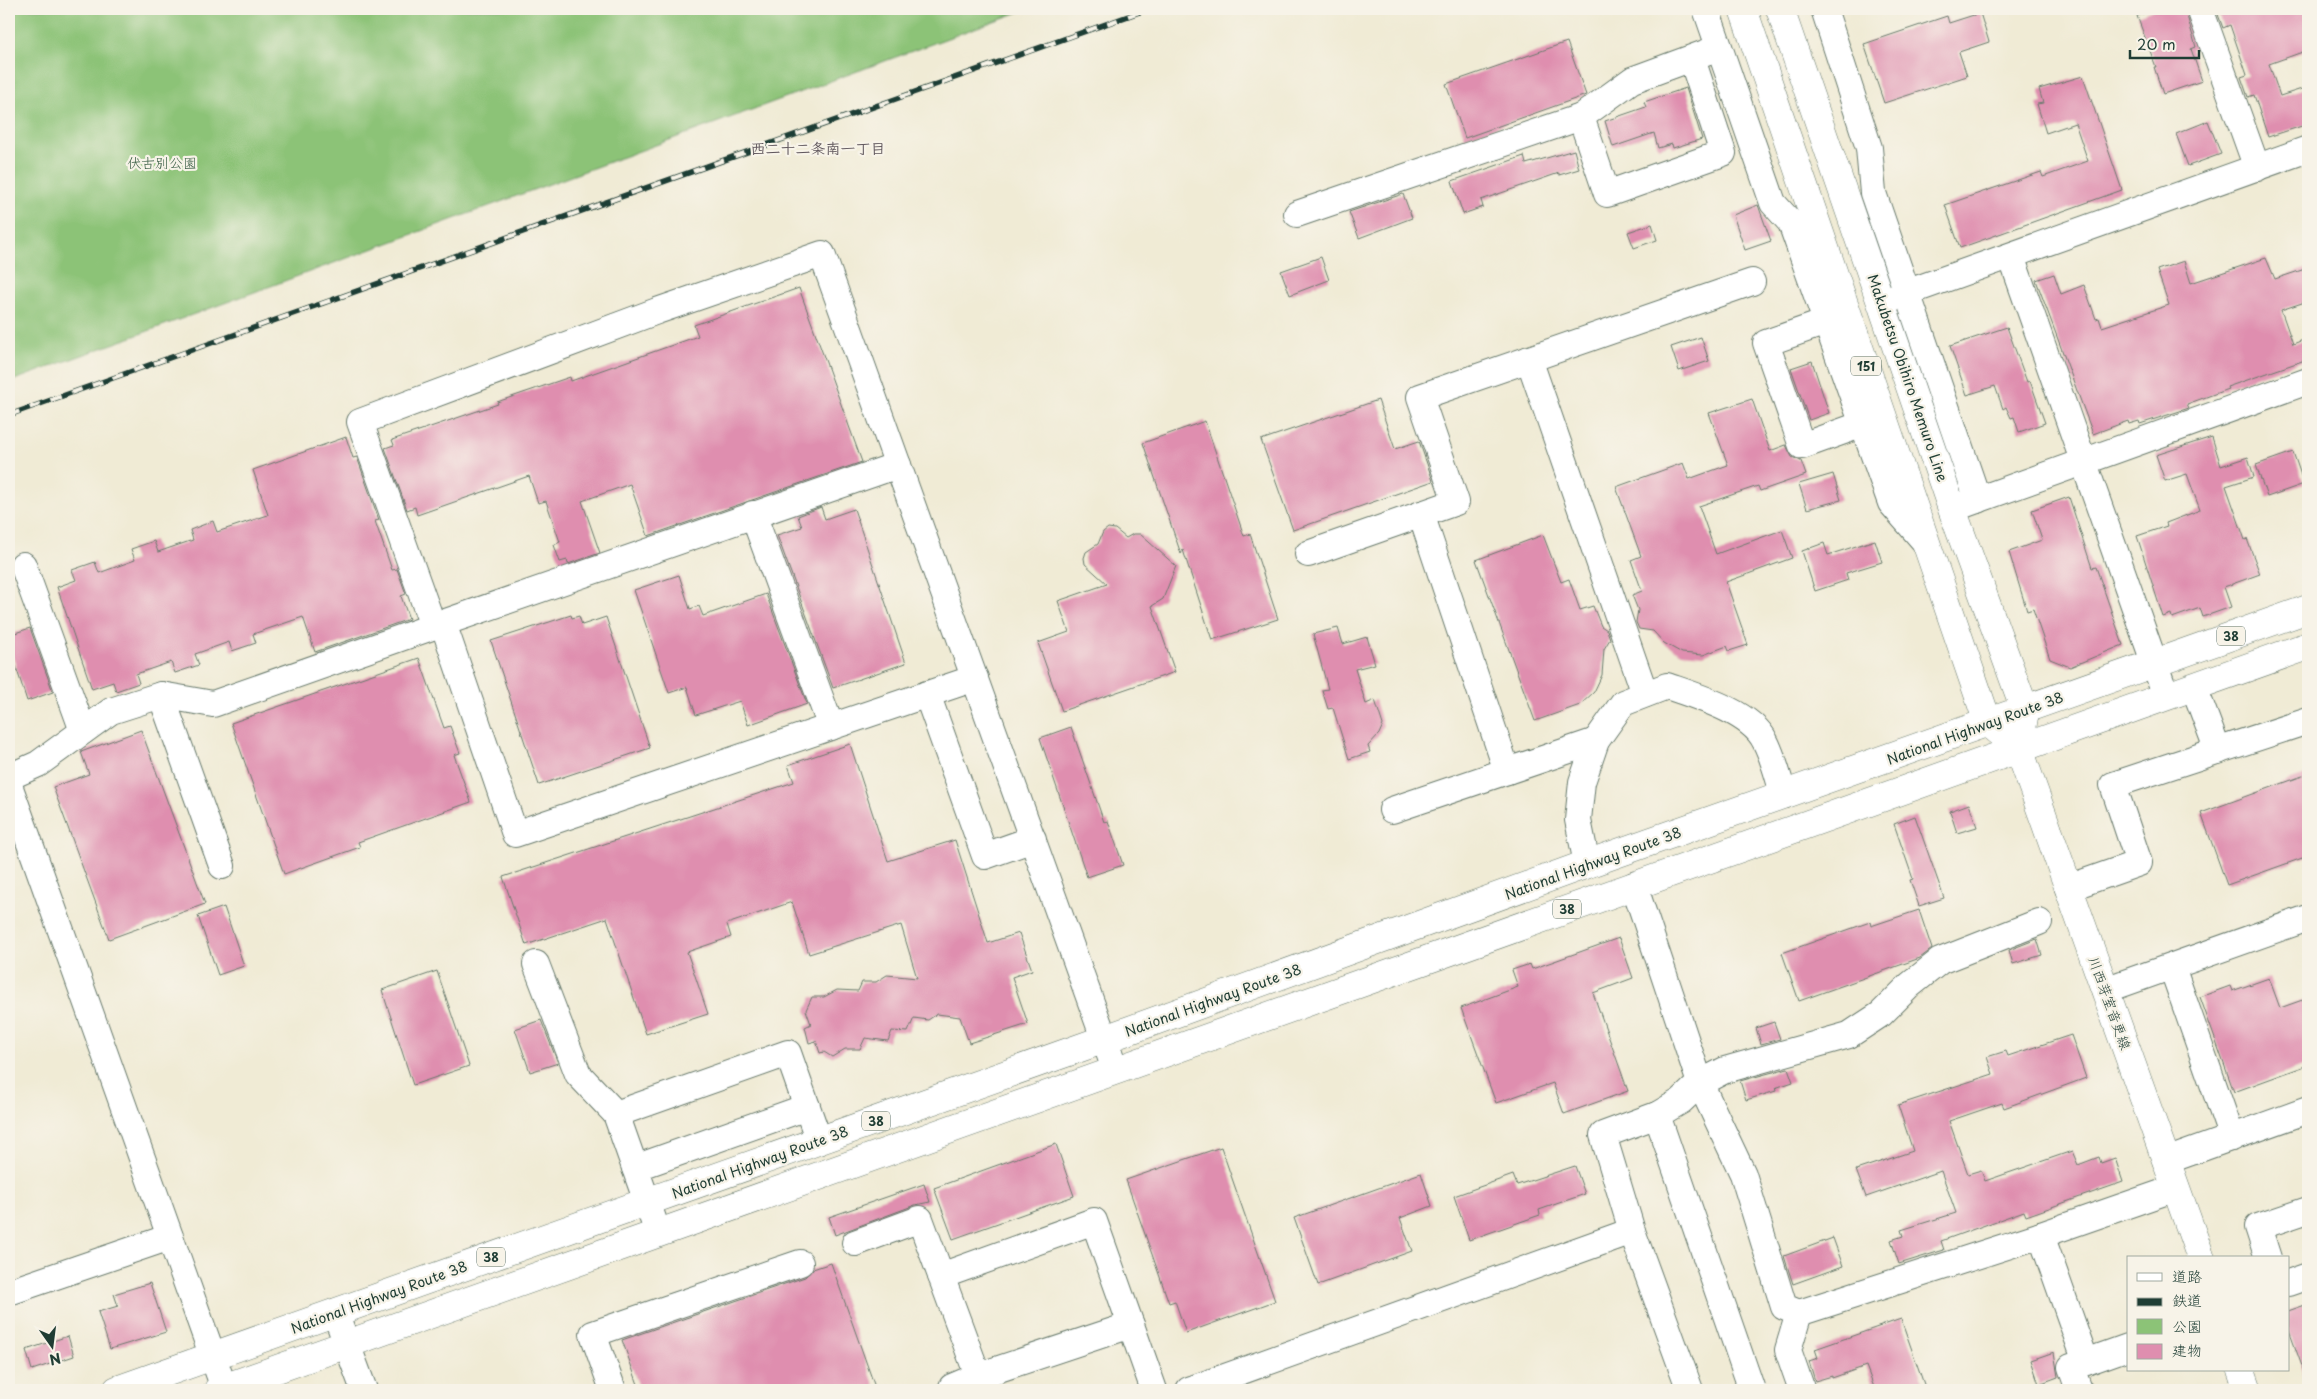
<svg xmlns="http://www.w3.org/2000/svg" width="2317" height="1399" viewBox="0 0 2317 1399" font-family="'Playpen Sans','Klee One',sans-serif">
  <rect width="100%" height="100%" fill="#f7f3e8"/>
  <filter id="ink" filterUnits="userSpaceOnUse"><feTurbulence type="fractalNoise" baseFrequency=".02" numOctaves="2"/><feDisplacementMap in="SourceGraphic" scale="10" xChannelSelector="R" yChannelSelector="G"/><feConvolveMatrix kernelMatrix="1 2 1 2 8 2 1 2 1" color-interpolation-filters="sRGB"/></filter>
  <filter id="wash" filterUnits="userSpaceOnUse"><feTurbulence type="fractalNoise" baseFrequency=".0096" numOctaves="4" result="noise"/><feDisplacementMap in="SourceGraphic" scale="20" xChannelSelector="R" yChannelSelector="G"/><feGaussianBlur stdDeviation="1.12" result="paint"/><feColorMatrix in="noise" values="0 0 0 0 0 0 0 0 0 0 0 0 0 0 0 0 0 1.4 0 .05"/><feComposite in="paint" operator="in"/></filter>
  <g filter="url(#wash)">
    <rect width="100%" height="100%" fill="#f0ebd5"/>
    <!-- green -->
    <path fill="#8cc377" stroke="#568056" d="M 9,9 L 1027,9 L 9,382 Z"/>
    <g id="blocks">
      <!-- building -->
      <g fill="#df8eaf">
        <path d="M 2155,9 L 2185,9 L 2196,47 L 2191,49 L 2202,81 L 2163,94 L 2154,67 L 2156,67 L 2137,16 Z"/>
        <path d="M 2216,9 L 2308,9 L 2308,50 L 2269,64 L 2280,96 L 2308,87 L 2308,124 L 2268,137 L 2254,95 L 2248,97 L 2241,77 L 2247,75 L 2230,25 L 2223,28 Z"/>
        <path d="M 1980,13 L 1989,42 L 1959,52 L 1967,76 L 1884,103 L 1864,44 L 1947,16 L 1949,23 Z"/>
        <path d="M 1567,42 L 1586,95 L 1465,138 L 1446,84 Z"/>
        <path d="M 2083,76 L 2122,190 L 1960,248 L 1945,205 L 2041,172 L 2043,177 L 2088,161 L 2075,123 L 2046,133 L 2037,104 L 2043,103 L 2039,89 Z"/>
        <path d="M 1686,88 L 1702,139 L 1673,148 L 1672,144 L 1658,148 L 1654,133 L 1613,147 L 1605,121 L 1646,107 L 1644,102 Z"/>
        <path d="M 2208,121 L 2221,154 L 2188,166 L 2176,134 Z"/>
        <path d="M 1574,150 L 1579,169 L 1559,175 L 1559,173 L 1481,200 L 1483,207 L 1463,214 L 1452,181 L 1524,156 L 1526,164 Z"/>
        <path d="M 1403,194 L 1412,218 L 1359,238 L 1349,212 Z"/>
        <path d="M 1758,205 L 1771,241 L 1745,250 L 1733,215 Z"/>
        <path d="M 1652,224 L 1657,240 L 1634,248 L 1628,232 Z"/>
        <path d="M 1321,257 L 1329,280 L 1290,295 L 1281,271 Z"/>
        <path d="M 2266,258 L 2275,279 L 2308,268 L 2308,301 L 2281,310 L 2293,344 L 2308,338 L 2308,359 L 2227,387 L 2228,389 L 2187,404 L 2189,408 L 2140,424 L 2139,421 L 2129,424 L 2128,421 L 2093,434 L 2036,280 L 2054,274 L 2061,294 L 2084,285 L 2096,319 L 2099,318 L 2102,327 L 2169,305 L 2157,270 L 2184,261 L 2191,283 Z"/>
        <path d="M 799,288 L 862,462 L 648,536 L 630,484 L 582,501 L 600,553 L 568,564 L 567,560 L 560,562 L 554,545 L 560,542 L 546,501 L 538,503 L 529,476 L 417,515 L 415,507 L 407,510 L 385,448 L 394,445 L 392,440 L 498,404 L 497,402 L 570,377 L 571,381 L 698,336 L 694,325 Z"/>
        <path d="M 2007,327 L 2027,382 L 2030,381 L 2045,423 L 2019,432 L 2014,417 L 2011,418 L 2006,407 L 2003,409 L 1995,386 L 1967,395 L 1950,346 Z"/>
        <path d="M 1701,337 L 1709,361 L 1679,371 L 1671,347 Z"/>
        <path d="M 1812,361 L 1829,413 L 1809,420 L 1791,368 Z"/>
        <path d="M 1752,399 L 1770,451 L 1786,445 L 1792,457 L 1801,461 L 1806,475 L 1760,491 L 1758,486 L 1699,506 L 1716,554 L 1782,530 L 1792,558 L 1726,582 L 1748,645 L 1729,651 L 1727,646 L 1703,655 L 1682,653 L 1664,643 L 1653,631 L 1639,629 L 1636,622 L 1638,610 L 1632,595 L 1642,591 L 1631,560 L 1641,556 L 1616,487 L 1683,463 L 1689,479 L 1728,465 L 1709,413 Z"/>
        <path d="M 1378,400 L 1395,449 L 1419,441 L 1433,481 L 1293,530 L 1261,440 Z"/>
        <path d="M 1205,421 L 1244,536 L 1250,534 L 1278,619 L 1212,640 L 1183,550 L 1181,554 L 1143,443 Z"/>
        <path d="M 346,437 L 353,458 L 357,457 L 379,520 L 375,521 L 392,570 L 397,569 L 406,594 L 401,596 L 409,619 L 315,652 L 303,617 L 253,634 L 256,643 L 232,651 L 229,642 L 195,654 L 199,665 L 175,673 L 171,662 L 136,674 L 139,683 L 116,691 L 113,682 L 92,689 L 57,587 L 76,580 L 72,570 L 95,562 L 99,573 L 135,560 L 131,549 L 154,541 L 158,552 L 193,540 L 190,530 L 213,521 L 217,532 L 268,515 L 253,470 Z"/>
        <path d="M 2212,437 L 2221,466 L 2248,457 L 2254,477 L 2226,486 L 2245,540 L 2247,539 L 2260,574 L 2224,587 L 2231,607 L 2203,617 L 2200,608 L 2172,618 L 2171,614 L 2163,617 L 2137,536 L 2167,526 L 2166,523 L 2200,510 L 2187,474 L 2165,481 L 2156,455 Z"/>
        <path d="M 2293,452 L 2304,484 L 2267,497 L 2256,465 Z"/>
        <path d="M 1833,474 L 1841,500 L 1807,509 L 1799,484 Z"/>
        <path d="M 2069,497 L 2092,568 L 2096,567 L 2123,645 L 2070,667 L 2050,659 L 2033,609 L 2027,611 L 2009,552 L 2042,540 L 2032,510 Z"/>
        <path d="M 821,507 L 825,519 L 854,509 L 906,663 L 833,688 L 777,535 L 802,527 L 798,516 Z"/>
        <path d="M 1108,528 L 1115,529 L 1126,538 L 1133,534 L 1140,534 L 1176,566 L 1163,599 L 1152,606 L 1175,672 L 1062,711 L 1038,643 L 1069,632 L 1058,601 L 1107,584 L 1085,564 L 1084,558 L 1086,552 L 1098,544 L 1103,532 Z"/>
        <path d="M 1543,535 L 1561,582 L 1569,579 L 1580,610 L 1593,606 L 1601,626 L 1607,630 L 1610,639 L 1604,649 L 1602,675 L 1594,692 L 1580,705 L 1535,721 L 1476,560 Z"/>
        <path d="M 1875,540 L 1882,562 L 1846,573 L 1848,580 L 1815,591 L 1802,551 L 1824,543 L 1828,555 Z"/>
        <path d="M 679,575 L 690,609 L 699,606 L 703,616 L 766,594 L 807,704 L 748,725 L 740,701 L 696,715 L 687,687 L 669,693 L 634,590 Z"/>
        <path d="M 571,615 L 572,618 L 579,616 L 582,625 L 606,617 L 650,748 L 539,785 L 491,641 Z"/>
        <path d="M 30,628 L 53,692 L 27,701 L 9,645 L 9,635 Z"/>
        <path d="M 1338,628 L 1343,644 L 1367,637 L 1375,664 L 1355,669 L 1366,704 L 1375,700 L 1383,725 L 1379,734 L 1368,746 L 1370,752 L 1349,759 L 1333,708 L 1328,709 L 1322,690 L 1328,689 L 1313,634 Z"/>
        <path d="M 419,658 L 444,728 L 450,726 L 460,753 L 454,755 L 471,802 L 358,842 L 360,847 L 284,874 L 231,723 Z"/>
        <path d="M 1071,727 L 1104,822 L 1108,821 L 1123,865 L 1087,877 L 1040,738 Z"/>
        <path d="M 141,730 L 205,904 L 109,939 L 53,787 L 89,774 L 81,752 Z"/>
        <path d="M 850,744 L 888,861 L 955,840 L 988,943 L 1019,933 L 1032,970 L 1012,977 L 1028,1024 L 969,1043 L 960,1017 L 937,1014 L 928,1020 L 914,1018 L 908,1032 L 892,1031 L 888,1041 L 865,1038 L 860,1049 L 845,1049 L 832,1057 L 824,1052 L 820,1053 L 816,1041 L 809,1043 L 805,1027 L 811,1024 L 806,1010 L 812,997 L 824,997 L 837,990 L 858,991 L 862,982 L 876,982 L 887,975 L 917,978 L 901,925 L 809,954 L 792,902 L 727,924 L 731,937 L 687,952 L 708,1014 L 646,1034 L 607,918 L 526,945 L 503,877 L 794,782 L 788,765 Z"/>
        <path d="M 2308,774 L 2308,856 L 2227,885 L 2201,813 Z"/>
        <path d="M 1969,804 L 1977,827 L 1957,833 L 1950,811 Z"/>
        <path d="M 1915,816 L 1944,898 L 1919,906 L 1910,880 L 1913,879 L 1894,824 Z"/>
        <path d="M 224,907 L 244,966 L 218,975 L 198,916 Z"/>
        <path d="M 1919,910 L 1932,949 L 1920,958 L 1799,1001 L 1782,953 L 1870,922 L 1871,926 Z"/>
        <path d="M 1619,938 L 1633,978 L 1593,993 L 1628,1091 L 1564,1114 L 1553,1083 L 1496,1103 L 1461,1008 L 1518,987 L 1512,970 L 1530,964 L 1532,969 Z"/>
        <path d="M 2037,939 L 2042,955 L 2013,964 L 2009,950 Z"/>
        <path d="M 437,971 L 469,1066 L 413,1085 L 382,990 Z"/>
        <path d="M 2269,978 L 2280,1008 L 2308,998 L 2308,1065 L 2234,1092 L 2200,997 L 2230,986 L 2232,991 Z"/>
        <path d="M 541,1020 L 558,1063 L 530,1072 L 515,1029 Z"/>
        <path d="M 1774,1022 L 1780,1039 L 1761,1044 L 1756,1028 Z"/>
        <path d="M 2071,1035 L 2086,1078 L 2004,1108 L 2002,1103 L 1949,1121 L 1968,1174 L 1981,1170 L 1985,1181 L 2072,1151 L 2078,1165 L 2099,1157 L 2101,1163 L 2115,1158 L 2123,1182 L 2026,1216 L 2024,1211 L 1941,1241 L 1944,1250 L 1899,1264 L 1891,1240 L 1903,1236 L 1901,1230 L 1956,1213 L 1941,1171 L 1866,1197 L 1856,1170 L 1913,1151 L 1898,1105 L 1993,1074 L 1987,1057 L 2006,1051 L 2008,1056 Z"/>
        <path d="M 1788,1068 L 1793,1082 L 1775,1088 L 1776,1091 L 1746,1100 L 1740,1081 Z"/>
        <path d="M 1056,1144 L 1074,1196 L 953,1239 L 934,1188 Z"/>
        <path d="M 1221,1147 L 1275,1301 L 1186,1333 L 1175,1301 L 1169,1303 L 1126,1180 Z"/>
        <path d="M 1575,1166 L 1585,1194 L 1539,1210 L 1540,1215 L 1469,1240 L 1454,1196 L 1513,1175 L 1517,1185 Z"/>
        <path d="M 1421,1173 L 1432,1206 L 1400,1218 L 1412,1251 L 1318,1285 L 1294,1218 Z"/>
        <path d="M 924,1184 L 930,1202 L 915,1205 L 835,1235 L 829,1217 Z"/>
        <path d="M 1833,1238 L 1843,1266 L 1793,1284 L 1784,1256 Z"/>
        <path d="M 831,1263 L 876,1390 L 640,1390 L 622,1340 L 805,1277 L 813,1269 Z"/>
        <path d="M 150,1283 L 166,1332 L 110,1349 L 98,1312 L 118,1306 L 114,1294 Z"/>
        <path d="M 2308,1304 L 2308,1377 L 2306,1377 L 2288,1328 L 2288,1311 Z"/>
        <path d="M 1901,1319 L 1926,1390 L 1875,1390 L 1866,1366 L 1832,1378 L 1832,1376 L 1815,1381 L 1809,1361 L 1818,1358 L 1815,1349 Z"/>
        <path d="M 68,1336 L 74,1356 L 32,1370 L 26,1350 Z"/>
        <path d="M 2054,1352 L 2058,1377 L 2039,1384 L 2031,1360 Z"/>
      </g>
    </g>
  </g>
  <g filter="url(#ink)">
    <use href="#blocks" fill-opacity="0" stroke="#687a6c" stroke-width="1"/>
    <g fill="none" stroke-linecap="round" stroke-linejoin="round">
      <defs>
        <g id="minor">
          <path d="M 1706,9 L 1773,203 L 1791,223 L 1891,503 L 1925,542"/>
          <path d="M 1824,9 L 1869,148 L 1873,193 L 1978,500"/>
          <path d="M 2200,9 L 2257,168"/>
          <path d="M 1581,117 L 1607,194 L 1723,153 L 1692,59"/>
          <path d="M 1297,214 L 1581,117 L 1632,80 L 1719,48"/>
          <path d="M 2011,256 L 2166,696"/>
          <path d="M 1892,298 L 2308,149"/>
          <path d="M 1826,322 L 1766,343 L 1802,446 L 1863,424"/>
          <path d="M 1529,359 L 1645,694"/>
          <path d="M 898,465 L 443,623 L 515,834 L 975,678"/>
          <path d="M 1963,505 L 2308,381"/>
          <path d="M 753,514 L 831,727"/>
          <path d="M 1421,514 L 1507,771"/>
          <path d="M 1308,554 L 1456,502 L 1420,397 L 1752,282"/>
          <path d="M 23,565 L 83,731"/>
          <path d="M 433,626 L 360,422 L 657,311 L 822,254 L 1115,1069"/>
          <path d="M 2194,687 L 2218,751"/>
          <path d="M 927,694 L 985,856 L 1033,839"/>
          <path d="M 161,695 L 222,866"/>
          <path d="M 9,777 L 38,764 L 111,711 L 161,695 L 213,704 L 443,623"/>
          <path d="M 9,785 L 224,1388"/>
          <path d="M 1392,810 L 1596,741"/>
          <path d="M 1587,864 L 1578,820 L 1582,782 L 1596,741 L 1623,703 L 1667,686 C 1696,696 1751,712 1765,741 C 1774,758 1778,778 1784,795"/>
          <path d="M 1634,885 L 1700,1083 L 1743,1174 L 1784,1307 L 1799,1313 L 2041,1235 L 2176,1188"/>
          <path d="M 2068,888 L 2139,863 L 2113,785 L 2308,721"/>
          <path d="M 536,964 L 578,1074 L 616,1114"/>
          <path d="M 2172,967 L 2232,1138"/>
          <path d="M 2105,990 L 2308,918"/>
          <path d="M 1657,1115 L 1752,1390"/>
          <path d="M 2166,1161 L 2308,1110"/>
          <path d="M 635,1168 L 807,1107"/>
          <path d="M 1632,1231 L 1603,1135 L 1657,1115 L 1681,1101 L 1700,1083 L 1725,1070 L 1849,1035 L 1881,1014 L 1910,985 L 1940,961 L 2039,922"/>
          <path d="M 658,1233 L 616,1114 L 788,1053 L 819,1141"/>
          <path d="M 2041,1235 L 2086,1362 L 2128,1347"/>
          <path d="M 855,1243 L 920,1219 L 978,1376"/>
          <path d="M 2268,1258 L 2258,1227 L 2308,1210"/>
          <path d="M 941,1276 L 1094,1221 L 1131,1325"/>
          <path d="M 2288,1283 L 2308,1276"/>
          <path d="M 9,1292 L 170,1237"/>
          <path d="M 335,1312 L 364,1390"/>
          <path d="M 1799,1313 L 1788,1350 L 1802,1390"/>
          <path d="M 613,1390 L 593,1334 L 800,1263"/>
          <path d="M 953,1390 L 952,1387 L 978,1376 L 1131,1325 L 1154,1390"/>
          <path d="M 1189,1390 L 1632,1231 L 1690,1390"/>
          <path d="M 2079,1390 L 2071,1367 L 2086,1362"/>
        </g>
        <g id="major">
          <path d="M 1743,9 L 1988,723 L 2019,749"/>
          <path d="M 1780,9 L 1952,509 L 2025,710 L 2019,749 L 2201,1258"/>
          <path d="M 2241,1370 L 2248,1390"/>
        </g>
        <g id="highway">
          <path d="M 117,1390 L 1105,1039 L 1587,864 L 2308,609"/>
          <path d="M 218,1390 L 2308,646"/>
        </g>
      </defs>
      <!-- minor casing -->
      <use href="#minor" stroke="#687a6c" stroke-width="28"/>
      <!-- major casing -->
      <use href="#major" stroke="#687a6c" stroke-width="29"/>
      <!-- highway casing -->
      <use href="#highway" stroke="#687a6c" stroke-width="29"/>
      <!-- minor -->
      <use href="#minor" stroke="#fff" stroke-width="26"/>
      <!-- major -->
      <use href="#major" stroke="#fff" stroke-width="28"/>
      <!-- highway -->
      <use href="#highway" stroke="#fff" stroke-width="28"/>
      <defs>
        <path id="rail" d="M 9,415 L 1148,9"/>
      </defs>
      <!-- rail casing -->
      <use href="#rail" stroke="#1f3d34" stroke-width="5.5"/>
      <!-- rail -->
      <use href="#rail" stroke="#f7f3e8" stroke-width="4" stroke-dasharray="11" stroke-linecap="butt"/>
    </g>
  </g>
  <g text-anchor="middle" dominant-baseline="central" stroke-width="4.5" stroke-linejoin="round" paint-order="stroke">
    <!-- shield labels -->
    <g fill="#f7f3e8" stroke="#60746a" stroke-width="1">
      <rect x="1851" y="356.5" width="30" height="19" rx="4"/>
      <rect x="2217" y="626.5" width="28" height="19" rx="4"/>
      <rect x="1553" y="899.5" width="28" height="19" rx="4"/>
      <rect x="862" y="1111.5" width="28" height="19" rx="4"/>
      <rect x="477" y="1247.5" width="28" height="19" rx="4"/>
    </g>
    <g font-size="12" font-weight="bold" fill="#1f3d34">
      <text x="1866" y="366">151</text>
      <text x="2231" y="636">38</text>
      <text x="1567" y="909">38</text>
      <text x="876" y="1121">38</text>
      <text x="491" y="1257">38</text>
    </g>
    <!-- park labels -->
    <g font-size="14" fill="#3a5e45" stroke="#f7f3e8">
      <text x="162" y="162">伏古別公園</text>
    </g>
    <!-- street labels -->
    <g font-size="14" fill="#1f3d34" stroke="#f7f3e8">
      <text transform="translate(1908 378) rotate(71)">Makubetsu Obihiro Memuro Line</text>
      <text transform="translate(1975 728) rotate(-20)">National Highway Route 38</text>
      <text transform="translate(1593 863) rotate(-20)">National Highway Route 38</text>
      <text transform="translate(1213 1000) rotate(-20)">National Highway Route 38</text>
      <text transform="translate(2110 1003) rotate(70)">川西芽室音更線</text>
      <text transform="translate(760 1162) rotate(-20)">National Highway Route 38</text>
      <text transform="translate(379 1297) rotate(-20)">National Highway Route 38</text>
    </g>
    <!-- neighbourhood labels -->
    <g font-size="15" font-weight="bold" fill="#62595f" stroke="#f7f3e8">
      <text x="818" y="147">西二十二条南一丁目</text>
    </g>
  </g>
  <!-- margin -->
  <rect width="2317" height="1399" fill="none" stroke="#f7f3e8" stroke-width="30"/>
  <!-- legend -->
  <rect x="2127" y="1256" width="162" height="115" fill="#f7f3e8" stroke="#a1aaa0"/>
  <rect x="2137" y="1273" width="25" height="8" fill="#ffffff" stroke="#a1aaa0"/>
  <text x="2172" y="1282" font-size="15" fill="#1f3d34">道路</text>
  <rect x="2137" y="1298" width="25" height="8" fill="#1f3d34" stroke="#a1aaa0"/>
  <text x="2172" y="1306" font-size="15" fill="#1f3d34">鉄道</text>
  <rect x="2137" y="1319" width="25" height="15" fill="#8cc377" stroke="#a1aaa0"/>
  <text x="2172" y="1332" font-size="15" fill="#1f3d34">公園</text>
  <rect x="2137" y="1344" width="25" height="15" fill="#df8eaf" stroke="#a1aaa0"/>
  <text x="2172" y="1356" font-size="15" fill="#1f3d34">建物</text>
  <!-- north arrow -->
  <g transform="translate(52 1346) rotate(166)" stroke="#f7f3e8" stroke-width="4" paint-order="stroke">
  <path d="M0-4L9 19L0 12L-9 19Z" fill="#1f3d34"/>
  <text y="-8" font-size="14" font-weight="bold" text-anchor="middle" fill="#1f3d34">N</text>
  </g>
  <!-- scale -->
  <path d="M2130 50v8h69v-8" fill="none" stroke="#1f3d34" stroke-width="2.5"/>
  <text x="2137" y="50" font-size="15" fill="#1f3d34" stroke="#f7f3e8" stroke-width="4" paint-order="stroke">20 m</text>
</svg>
